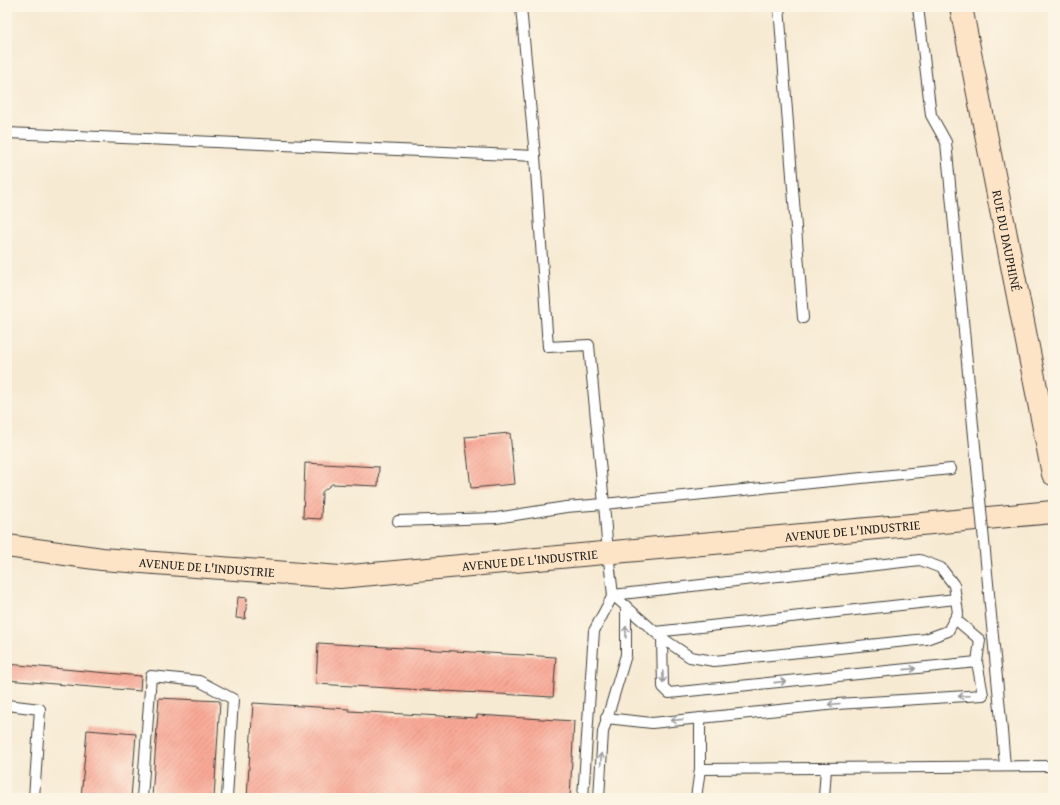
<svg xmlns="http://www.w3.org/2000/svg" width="1060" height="805" viewBox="0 0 1060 805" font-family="'Gentium Book Plus',serif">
  <defs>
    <pattern id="building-hatch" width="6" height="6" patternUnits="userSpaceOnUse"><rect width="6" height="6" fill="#f9a896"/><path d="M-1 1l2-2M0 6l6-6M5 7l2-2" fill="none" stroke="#d59081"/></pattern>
  </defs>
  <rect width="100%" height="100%" fill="#fcf5e5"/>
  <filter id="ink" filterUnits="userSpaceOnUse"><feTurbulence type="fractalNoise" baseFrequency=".025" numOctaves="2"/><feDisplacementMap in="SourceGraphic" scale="8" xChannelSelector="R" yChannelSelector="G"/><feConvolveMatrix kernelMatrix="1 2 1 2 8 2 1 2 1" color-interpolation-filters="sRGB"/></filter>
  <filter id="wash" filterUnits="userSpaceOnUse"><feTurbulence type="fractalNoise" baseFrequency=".012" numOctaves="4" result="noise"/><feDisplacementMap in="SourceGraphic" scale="16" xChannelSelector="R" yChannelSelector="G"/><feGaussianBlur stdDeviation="0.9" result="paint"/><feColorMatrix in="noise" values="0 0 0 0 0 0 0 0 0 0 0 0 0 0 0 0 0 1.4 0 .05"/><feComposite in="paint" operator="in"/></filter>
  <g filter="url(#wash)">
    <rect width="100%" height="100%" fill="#f7ead3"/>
    <g id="blocks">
      <!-- building -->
      <g fill="url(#building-hatch)">
        <path d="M 510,433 L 515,484 L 471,488 L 465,437 Z"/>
        <path d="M 305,463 L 379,467 L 378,486 L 332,484 L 322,492 L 321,519 L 303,518 Z"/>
        <path d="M 238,597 L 247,598 L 245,619 L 236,618 Z"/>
        <path d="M 318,643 L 556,657 L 553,697 L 316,684 Z"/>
        <path d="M 7,664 L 141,676 L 140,691 L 7,680 Z"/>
        <path d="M 159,698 L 220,701 L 214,798 L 152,798 Z"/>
        <path d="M 253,703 L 349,709 L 349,711 L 477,718 L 477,715 L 574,721 L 570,798 L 247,798 Z"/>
        <path d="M 87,730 L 136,734 L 131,798 L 81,798 Z"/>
      </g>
    </g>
  </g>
  <g filter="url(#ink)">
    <use href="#blocks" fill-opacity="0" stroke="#3d3b37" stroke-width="1"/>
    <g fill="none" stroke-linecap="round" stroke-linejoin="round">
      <defs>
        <g id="lane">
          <path d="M 779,7 L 803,318"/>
          <path d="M 918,7 L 931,115 L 946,142 L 961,299"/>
          <path d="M 7,133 L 535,156"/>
          <path d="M 398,521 L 496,518 L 566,507 L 604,504 L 589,345 L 548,347 L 535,156 L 521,7"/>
          <path d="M 655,632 L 956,599"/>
          <path d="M 662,638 L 663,687 L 669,693 L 977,662 L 980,640 L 955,619"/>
          <path d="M 7,705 L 40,709 L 34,798"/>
          <path d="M 606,718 L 652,723 L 837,704 L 983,695 L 977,662"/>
          <path d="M 1002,731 L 1005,766"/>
          <path d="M 700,769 L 700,718"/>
          <path d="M 142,798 L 151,676 L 199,681 L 233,699 L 227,798"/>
          <path d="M 583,798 L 594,631 L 613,595 L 920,560 L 941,568 L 954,585 L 958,613 L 948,631 L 926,639 L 714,661 L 690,657 L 662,638 L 613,595 L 608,553 L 604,504 L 951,469"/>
          <path d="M 599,798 L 603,732 L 626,655 L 626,606"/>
          <path d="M 696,798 L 700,769 L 1053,766"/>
          <path d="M 824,798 L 826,768"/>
        </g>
        <g id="secondary">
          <path id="s1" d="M 961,7 L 1053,474"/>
          <path id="s2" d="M 7,546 L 102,559 L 340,577 L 1053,512"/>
        </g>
      </defs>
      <!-- lane casing -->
      <use href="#lane" stroke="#3d3b37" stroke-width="12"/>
      <!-- secondary casing -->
      <use href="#secondary" stroke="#3d3b37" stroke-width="24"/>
      <!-- lane -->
      <use href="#lane" stroke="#fff" stroke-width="10"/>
      <!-- secondary -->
      <use href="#secondary" stroke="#fee4c6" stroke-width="22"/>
      <defs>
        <path id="lane-bridge" d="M 961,299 L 1002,731"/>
      </defs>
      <!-- lane-bridge casing -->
      <use href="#lane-bridge" stroke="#3d3b37" stroke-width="12" stroke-linecap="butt"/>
      <!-- lane-bridge -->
      <use href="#lane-bridge" stroke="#fff" stroke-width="10"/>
    </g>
    <!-- one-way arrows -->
    <defs><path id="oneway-shaft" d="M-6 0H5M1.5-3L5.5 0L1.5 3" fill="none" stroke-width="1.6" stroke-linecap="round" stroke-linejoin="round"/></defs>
    <g stroke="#999">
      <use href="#oneway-shaft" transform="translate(626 632) rotate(-89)"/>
      <use href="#oneway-shaft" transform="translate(910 669) rotate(-6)"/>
      <use href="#oneway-shaft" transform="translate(663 677) rotate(88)"/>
      <use href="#oneway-shaft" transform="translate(780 682) rotate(-6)"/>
      <use href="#oneway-shaft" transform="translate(964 696) rotate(177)"/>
      <use href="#oneway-shaft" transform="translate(834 704) rotate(175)"/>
      <use href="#oneway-shaft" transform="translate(677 720) rotate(174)"/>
      <use href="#oneway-shaft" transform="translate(601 759) rotate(-87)"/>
    </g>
  </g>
  <g text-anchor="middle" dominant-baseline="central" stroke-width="3" stroke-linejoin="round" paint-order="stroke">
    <!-- street labels -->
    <g font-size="13" fill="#1c1c1c" stroke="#fcf5e5">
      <text stroke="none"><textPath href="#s1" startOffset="238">RUE DU DAUPHINÉ</textPath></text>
      <text stroke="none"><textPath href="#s2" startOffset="849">AVENUE DE L'INDUSTRIE</textPath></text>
      <text stroke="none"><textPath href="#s2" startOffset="525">AVENUE DE L'INDUSTRIE</textPath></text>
      <text stroke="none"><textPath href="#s2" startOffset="201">AVENUE DE L'INDUSTRIE</textPath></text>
    </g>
  </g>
  <!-- margin -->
  <rect width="1060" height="805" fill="none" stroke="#fcf5e5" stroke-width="24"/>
</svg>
